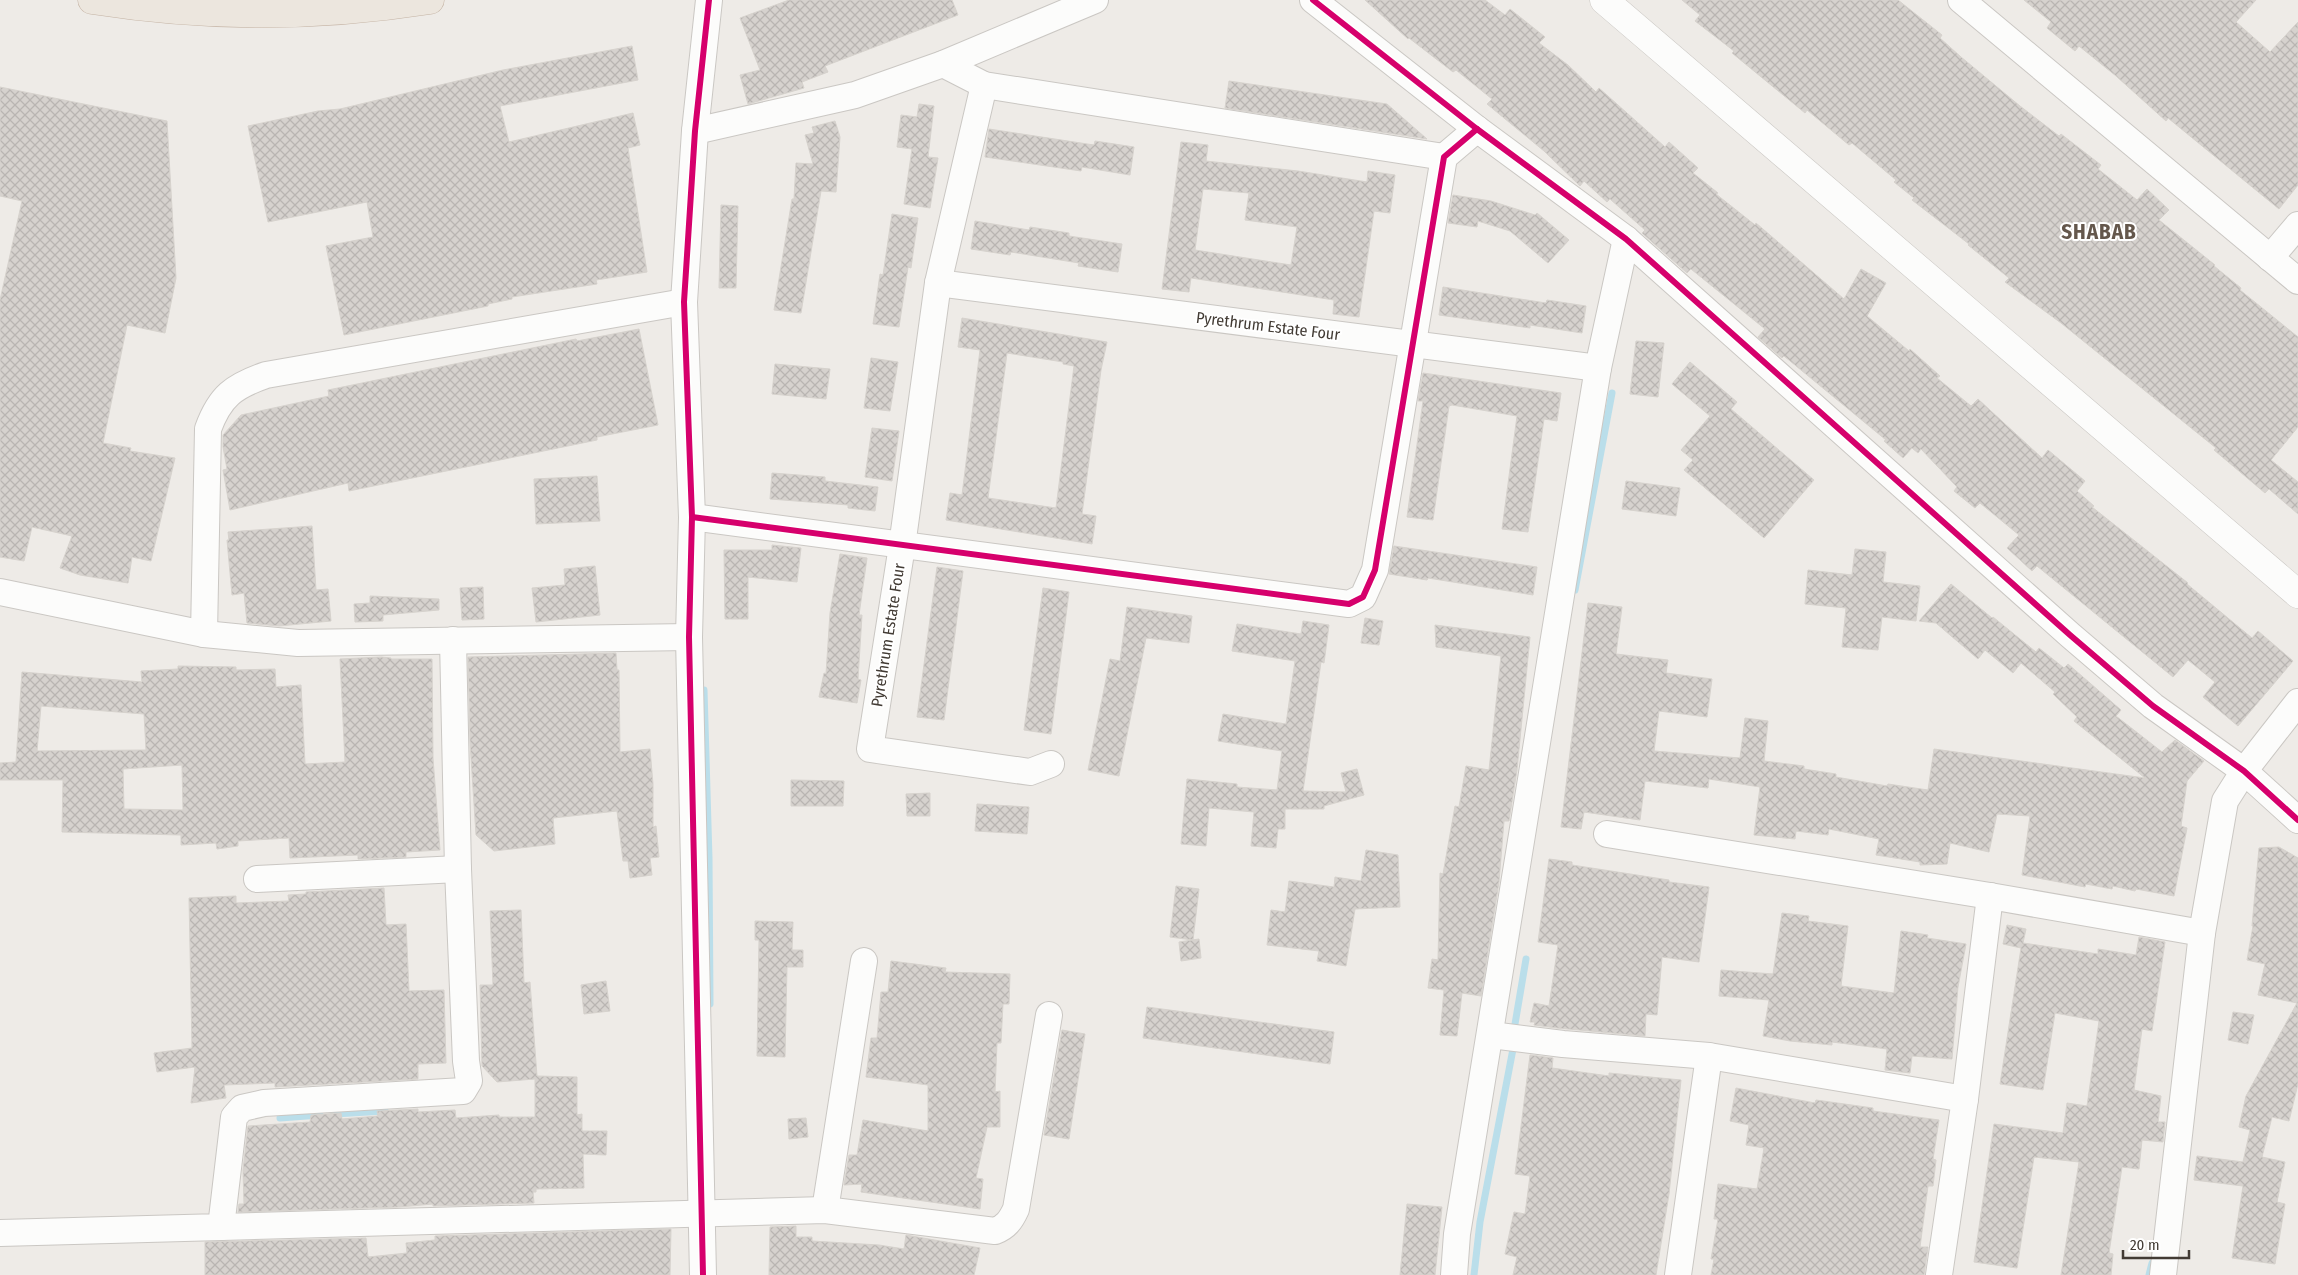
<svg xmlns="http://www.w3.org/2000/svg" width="2298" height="1275" viewBox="0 0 2298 1275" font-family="'Fira Sans Condensed',sans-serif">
  <defs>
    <pattern id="building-cross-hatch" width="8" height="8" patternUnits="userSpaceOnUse" patternTransform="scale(1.25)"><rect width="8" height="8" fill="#d6d2ce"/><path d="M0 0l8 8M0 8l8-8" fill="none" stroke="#b9b5b2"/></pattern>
  </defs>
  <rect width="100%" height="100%" fill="#eeebe7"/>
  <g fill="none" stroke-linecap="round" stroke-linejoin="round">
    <!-- stream -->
    <g stroke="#badeea" stroke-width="7">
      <path d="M 1575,590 L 1612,393"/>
      <path d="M 704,690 L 709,858 L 710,1004"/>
      <path d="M 1515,1024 L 1526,959"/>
      <path d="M 334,1114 L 385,1111"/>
      <path d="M 280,1118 L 320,1115"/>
      <path d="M 1474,1275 L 1480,1222 L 1513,1049"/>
      <path d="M 2149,1275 L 2152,1263"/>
    </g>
  </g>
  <!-- building -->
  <g fill="url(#building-cross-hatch)" stroke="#d6d2cd" fill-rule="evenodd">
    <path d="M 789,0 L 952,0 L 958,15 L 825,66 L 828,72 L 802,82 L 804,88 L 748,104 L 740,75 L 760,70 L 740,18 Z"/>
    <path d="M 1365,0 L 1485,0 L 1505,15 L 1510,9 L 1545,37 L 1539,43 L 1568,65 L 1596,92 L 1599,88 L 1665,147 L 1669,142 L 1698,168 L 1693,173 L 1718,193 L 1716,194 L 1755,225 L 1756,223 L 1844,299 L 1861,269 L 1886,283 L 1867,316 L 1909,351 L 1910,349 L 1940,376 L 1937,378 L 1971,406 L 1978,399 L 2042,458 L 2048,450 L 2085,481 L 2077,491 L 2094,506 L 2092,507 L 2188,583 L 2187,584 L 2252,638 L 2258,631 L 2293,661 L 2238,726 L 2203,697 L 2215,682 L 2188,660 L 2173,677 L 2037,566 L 2032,571 L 2007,548 L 2019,535 L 1980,503 L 1975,508 L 1954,491 L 1957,487 L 1921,449 L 1918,453 L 1912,448 L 1903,458 L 1884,441 L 1886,440 L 1784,356 L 1782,358 L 1758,337 L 1765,329 L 1691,269 L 1687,273 L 1642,233 L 1645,230 L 1610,199 L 1607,202 L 1584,181 L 1580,186 L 1544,151 L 1487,104 L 1492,99 L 1456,70 L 1453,72 L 1409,38 L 1408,39 Z"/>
    <path d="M 1682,0 L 1898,0 L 1942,35 L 1940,38 L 1961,57 L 2020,106 L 2059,136 L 2061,134 L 2101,165 L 2098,169 L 2137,200 L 2147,189 L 2169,210 L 2159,220 L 2215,265 L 2214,266 L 2241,288 L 2240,290 L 2298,337 L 2298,427 L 2271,460 L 2298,482 L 2298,514 L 2269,489 L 2265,493 L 2214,450 L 2216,448 L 2061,323 L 2005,282 L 2009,278 L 1968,245 L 1969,244 L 1912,200 L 1914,198 L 1894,182 L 1896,180 L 1852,143 L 1849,145 L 1807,110 L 1805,113 L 1732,53 L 1734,51 L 1695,21 L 1700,15 Z"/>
    <path d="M 2024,0 L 2256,0 L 2236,22 L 2270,52 L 2298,22 L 2298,185 L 2279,209 L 2168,118 L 2166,121 L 2116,76 L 2079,46 L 2075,51 L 2047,28 L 2051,22 Z"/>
    <path d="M 632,46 L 638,80 L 500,106 L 509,142 L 633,113 L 640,145 L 628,148 L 647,272 L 596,280 L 597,284 L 512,297 L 512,299 L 488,304 L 488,306 L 344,335 L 326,246 L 373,237 L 367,202 L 268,222 L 248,126 L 318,111 L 340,109 L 503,70 Z"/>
    <path d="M 1229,81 L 1387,104 L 1427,139 L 1225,108 Z"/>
    <path d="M 0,87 L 167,121 L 176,278 L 165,333 L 127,325 L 103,443 L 131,448 L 130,451 L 175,458 L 151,561 L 132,557 L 128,583 L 80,575 L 60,568 L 72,536 L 32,527 L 24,561 L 0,557 L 0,300 L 22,201 L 0,196 Z"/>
    <path d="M 919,104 L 934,106 L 928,157 L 938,158 L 930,208 L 904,204 L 912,149 L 897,147 L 901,115 L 917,117 Z"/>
    <path d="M 835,121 L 840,137 L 836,192 L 821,191 L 801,313 L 774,310 L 792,199 L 794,199 L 796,163 L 813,164 L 805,135 L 814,133 L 812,127 Z"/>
    <path d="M 989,129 L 1094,145 L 1095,141 L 1134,147 L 1130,175 L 1082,167 L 1081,171 L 985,157 Z"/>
    <path d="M 1181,142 L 1208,145 L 1206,161 L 1298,171 L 1367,182 L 1368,171 L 1395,175 L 1390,213 L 1374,211 L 1359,317 L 1333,314 L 1334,300 L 1191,278 L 1189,292 L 1162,289 ZM 1203,189 L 1249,193 L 1245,220 L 1297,227 L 1291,265 L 1195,250 Z"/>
    <path d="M 1453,195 L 1491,201 L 1535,215 L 1537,213 L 1569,240 L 1548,263 L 1510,231 L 1478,221 L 1477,227 L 1448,223 Z"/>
    <path d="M 721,205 L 738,206 L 736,288 L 719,288 Z"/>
    <path d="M 892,214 L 918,218 L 911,268 L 908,267 L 899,327 L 873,324 L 880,274 L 883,275 Z"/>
    <path d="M 975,221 L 1029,230 L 1030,227 L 1069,233 L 1069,236 L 1122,244 L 1118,272 L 1078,266 L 1079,263 L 1011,252 L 1010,255 L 971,249 Z"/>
    <path d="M 1443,287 L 1546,303 L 1547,300 L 1586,306 L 1582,333 L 1530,325 L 1530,328 L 1439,315 Z"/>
    <path d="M 962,318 L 1107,342 L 1101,370 L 1082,514 L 1096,516 L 1092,544 L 946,520 L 950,493 L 962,495 L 980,350 L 958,347 ZM 1007,353 L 1063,362 L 1063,364 L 1074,366 L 1056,508 L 988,498 Z"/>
    <path d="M 639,329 L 658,425 L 597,437 L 597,440 L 349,491 L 348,483 L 230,510 L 223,470 L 227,469 L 223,447 L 223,435 L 241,415 L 329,396 L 328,390 L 576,339 L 577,341 Z"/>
    <path d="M 1636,341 L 1664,343 L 1658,397 L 1630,394 Z"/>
    <path d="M 871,358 L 898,362 L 890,411 L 864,408 Z"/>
    <path d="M 1690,362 L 1737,402 L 1731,409 L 1814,480 L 1764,538 L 1684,470 L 1693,460 L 1681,450 L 1710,416 L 1672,384 Z"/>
    <path d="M 775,364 L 830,369 L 826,399 L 772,394 Z"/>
    <path d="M 1423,373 L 1561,393 L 1557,421 L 1544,419 L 1528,532 L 1502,529 L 1517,416 L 1452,405 L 1449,406 L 1433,520 L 1407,517 L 1423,401 L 1418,401 Z"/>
    <path d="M 872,428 L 899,431 L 892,481 L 865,477 Z"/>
    <path d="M 772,473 L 825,477 L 825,481 L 878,487 L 875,511 L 848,508 L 848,505 L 770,499 Z"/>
    <path d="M 597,476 L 600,521 L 536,524 L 534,479 Z"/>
    <path d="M 1626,481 L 1680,488 L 1676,516 L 1622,509 Z"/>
    <path d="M 312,526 L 316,590 L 328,589 L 331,621 L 279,626 L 247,623 L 244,593 L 232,595 L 227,540 L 229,540 L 228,532 Z"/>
    <path d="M 772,545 L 801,548 L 797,582 L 748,577 L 748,619 L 725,619 L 724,550 L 772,550 Z"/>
    <path d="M 1394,546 L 1537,567 L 1533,595 L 1428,578 L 1427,580 L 1389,574 Z"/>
    <path d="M 1855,549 L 1886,552 L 1883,582 L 1920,586 L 1916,621 L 1882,617 L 1878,650 L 1842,647 L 1846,608 L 1805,604 L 1808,570 L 1852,575 Z"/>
    <path d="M 840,554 L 867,558 L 859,615 L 862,615 L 858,679 L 861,680 L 857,703 L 819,697 L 824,673 L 826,674 L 830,613 Z"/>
    <path d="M 595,566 L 600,615 L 536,622 L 532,588 L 565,585 L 564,569 Z"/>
    <path d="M 937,567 L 963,571 L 944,720 L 917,717 Z"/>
    <path d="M 1951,584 L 1992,618 L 1993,617 L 2036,652 L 2039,648 L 2064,668 L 2068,664 L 2121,710 L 2116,716 L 2162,752 L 2175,740 L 2204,761 L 2187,781 L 2181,826 L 2187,828 L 2174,896 L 2136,889 L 2135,891 L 2113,886 L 2112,889 L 2086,884 L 2085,887 L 2022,875 L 2030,816 L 1997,814 L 1989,852 L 1950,843 L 1947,864 L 1920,865 L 1920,862 L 1876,855 L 1879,839 L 1829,829 L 1828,835 L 1796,831 L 1795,839 L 1754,835 L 1760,787 L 1709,779 L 1708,788 L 1645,781 L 1640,820 L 1584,812 L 1581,829 L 1561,827 L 1588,603 L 1622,607 L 1616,654 L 1668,660 L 1666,673 L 1712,679 L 1707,717 L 1659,711 L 1654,751 L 1740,758 L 1745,718 L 1768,721 L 1764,761 L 1804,766 L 1804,769 L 1836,774 L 1836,777 L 1887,786 L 1888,784 L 1928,790 L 1934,749 L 2145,778 L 2074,721 L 2077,717 L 2053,694 L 2055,692 L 2021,663 L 2013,673 L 1985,650 L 1978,659 L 1936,623 L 1919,621 Z"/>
    <path d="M 483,587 L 484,619 L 462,620 L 460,588 Z"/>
    <path d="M 1043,588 L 1069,592 L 1051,734 L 1024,730 Z"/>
    <path d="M 370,596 L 439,599 L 439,610 L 383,615 L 383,621 L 355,622 L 354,604 L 370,603 Z"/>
    <path d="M 1127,607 L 1192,616 L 1189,643 L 1146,638 L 1119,776 L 1088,770 L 1110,659 L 1120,661 Z"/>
    <path d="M 1365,618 L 1383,621 L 1379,645 L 1361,643 Z"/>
    <path d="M 1303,621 L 1329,625 L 1324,663 L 1321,662 L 1303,791 L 1346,792 L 1341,773 L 1357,769 L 1364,795 L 1324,806 L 1324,809 L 1285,809 L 1285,829 L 1278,829 L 1276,848 L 1251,846 L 1254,812 L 1209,808 L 1206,846 L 1181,844 L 1187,779 L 1237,784 L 1237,787 L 1277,790 L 1282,751 L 1218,741 L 1223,714 L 1286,724 L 1295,661 L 1232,651 L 1237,624 L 1301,634 Z"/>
    <path d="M 1435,625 L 1530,637 L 1517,770 L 1509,821 L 1504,821 L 1499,882 L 1481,996 L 1462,993 L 1457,1036 L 1440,1035 L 1444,990 L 1428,988 L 1432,959 L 1438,960 L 1440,873 L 1443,874 L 1455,806 L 1459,807 L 1466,766 L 1489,770 L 1501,656 L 1436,647 Z"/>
    <path d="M 616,653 L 617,670 L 619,670 L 620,752 L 650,749 L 653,784 L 653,827 L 656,826 L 659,857 L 650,858 L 652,875 L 630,878 L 628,861 L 623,861 L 617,811 L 553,818 L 555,844 L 494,851 L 476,835 L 470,742 L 468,657 Z"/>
    <path d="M 381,657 L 391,658 L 391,659 L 432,659 L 433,758 L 440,850 L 406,852 L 406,857 L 358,859 L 358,855 L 290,858 L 289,838 L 238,841 L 238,846 L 217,849 L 216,843 L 181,845 L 181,835 L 62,832 L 63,780 L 0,780 L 0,763 L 16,762 L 22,672 L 142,682 L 141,671 L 178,669 L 178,666 L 236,667 L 236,670 L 275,669 L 276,687 L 301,685 L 305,764 L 345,762 L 340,659 ZM 41,706 L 144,714 L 146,750 L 37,751 ZM 182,765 L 183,810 L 124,809 L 123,769 Z"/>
    <path d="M 791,780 L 844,781 L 843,806 L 791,806 Z"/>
    <path d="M 930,793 L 930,816 L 907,816 L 906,794 Z"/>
    <path d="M 977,804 L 1029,807 L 1027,834 L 975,831 Z"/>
    <path d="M 2279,847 L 2298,858 L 2298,1084 L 2289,1121 L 2272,1117 L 2262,1157 L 2285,1162 L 2277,1202 L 2285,1204 L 2275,1264 L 2232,1258 L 2243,1186 L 2194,1180 L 2197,1156 L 2243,1162 L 2250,1130 L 2239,1127 L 2246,1096 L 2297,1003 L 2258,995 L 2265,964 L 2247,960 L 2253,926 L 2252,926 L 2259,848 Z"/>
    <path d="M 1366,850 L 1398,855 L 1400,907 L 1355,909 L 1346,966 L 1317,961 L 1319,951 L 1267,945 L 1271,910 L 1285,912 L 1289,881 L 1334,887 L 1335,877 L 1361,881 Z"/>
    <path d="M 1549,859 L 1572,862 L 1572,865 L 1669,880 L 1669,882 L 1709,887 L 1699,962 L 1662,957 L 1657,1015 L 1646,1014 L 1645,1036 L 1557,1028 L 1534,1025 L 1535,1022 L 1530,1022 L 1534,1003 L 1549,1006 L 1558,945 L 1538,942 Z"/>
    <path d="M 1176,886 L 1199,889 L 1193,940 L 1170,937 Z"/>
    <path d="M 384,888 L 386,925 L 406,924 L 409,991 L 444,990 L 446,1063 L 418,1064 L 418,1079 L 275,1087 L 275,1083 L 224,1085 L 226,1098 L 191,1103 L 195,1067 L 157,1072 L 154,1053 L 192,1048 L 189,898 L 236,896 L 236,903 L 289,901 L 288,895 L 306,894 L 306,892 Z"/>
    <path d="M 521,910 L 524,983 L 530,982 L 537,1076 L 577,1077 L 577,1115 L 582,1114 L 582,1131 L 607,1131 L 606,1155 L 583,1154 L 584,1188 L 536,1189 L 536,1192 L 533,1192 L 534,1203 L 433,1206 L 433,1204 L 399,1207 L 238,1212 L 239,1204 L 244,1204 L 243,1170 L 248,1126 L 310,1122 L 311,1115 L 341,1113 L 342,1119 L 378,1116 L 377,1111 L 418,1109 L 418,1112 L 455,1110 L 456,1118 L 499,1115 L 499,1117 L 535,1117 L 535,1079 L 497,1082 L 482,1066 L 480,985 L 493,985 L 490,911 Z"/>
    <path d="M 1782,913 L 1809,916 L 1808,921 L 1848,926 L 1841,986 L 1894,993 L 1901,931 L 1928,935 L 1927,938 L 1966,944 L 1958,987 L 1952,1059 L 1912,1056 L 1910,1073 L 1885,1070 L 1887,1049 L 1832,1042 L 1832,1045 L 1790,1041 L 1763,1036 L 1769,1000 L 1719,996 L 1721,970 L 1773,974 Z"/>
    <path d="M 755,921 L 793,922 L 792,950 L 803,950 L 803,967 L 787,967 L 785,1057 L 757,1056 L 759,940 L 755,940 Z"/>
    <path d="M 2007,925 L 2026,929 L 2023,943 L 2098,954 L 2098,949 L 2136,955 L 2139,937 L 2165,942 L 2152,1031 L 2142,1029 L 2134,1090 L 2161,1096 L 2158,1122 L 2165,1122 L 2163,1142 L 2142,1140 L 2139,1169 L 2122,1167 L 2109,1253 L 2113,1254 L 2111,1275 L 2061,1275 L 2079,1162 L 2034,1157 L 2017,1268 L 1974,1262 L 1994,1124 L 2063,1133 L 2067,1103 L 2087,1106 L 2099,1021 L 2055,1013 L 2043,1090 L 2000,1084 L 2021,948 L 2003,944 Z"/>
    <path d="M 1199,939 L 1201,958 L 1181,961 L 1179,942 Z"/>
    <path d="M 891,961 L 946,968 L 945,972 L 1010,974 L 1009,1004 L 1003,1004 L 1001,1043 L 997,1043 L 995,1092 L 1000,1091 L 1000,1127 L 987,1127 L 976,1178 L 983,1179 L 980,1209 L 861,1192 L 862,1184 L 844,1185 L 849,1155 L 857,1155 L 863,1120 L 928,1131 L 928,1085 L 866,1077 L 871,1038 L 877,1038 L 881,992 L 888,992 Z"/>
    <path d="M 606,981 L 610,1011 L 584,1014 L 581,985 Z"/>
    <path d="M 1147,1007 L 1334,1032 L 1330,1064 L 1143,1038 Z"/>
    <path d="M 2233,1012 L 2254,1015 L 2248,1044 L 2228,1040 Z"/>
    <path d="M 1062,1030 L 1085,1034 L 1069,1139 L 1044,1135 Z"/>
    <path d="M 1530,1055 L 1553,1058 L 1552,1068 L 1609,1076 L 1609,1073 L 1681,1080 L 1669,1194 L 1656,1275 L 1513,1275 L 1517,1257 L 1505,1254 L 1514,1212 L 1525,1214 L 1530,1176 L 1515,1174 Z"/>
    <path d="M 1736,1088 L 1815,1103 L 1816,1100 L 1873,1108 L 1873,1111 L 1939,1120 L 1933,1159 L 1936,1160 L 1933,1186 L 1928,1186 L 1920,1247 L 1928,1247 L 1924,1275 L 1711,1275 L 1714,1259 L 1711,1259 L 1718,1219 L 1714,1219 L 1718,1184 L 1757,1189 L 1764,1148 L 1746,1145 L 1749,1125 L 1730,1121 Z"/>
    <path d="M 806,1118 L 808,1137 L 789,1139 L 788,1119 Z"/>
    <path d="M 1407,1204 L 1442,1207 L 1435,1275 L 1400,1275 Z"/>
    <path d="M 796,1226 L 796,1237 L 812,1237 L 812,1241 L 879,1245 L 904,1249 L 906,1235 L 980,1248 L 974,1275 L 769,1275 L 770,1227 Z"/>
    <path d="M 671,1229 L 670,1275 L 205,1275 L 205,1242 L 366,1238 L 368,1257 L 407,1253 L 406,1243 L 435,1240 L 435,1236 Z"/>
  </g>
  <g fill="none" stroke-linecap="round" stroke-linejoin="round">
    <defs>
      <g id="minor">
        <path d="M 1313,0 L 1477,129 L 1626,239 L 2070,635 L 2153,706 L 2244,771 L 2298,820"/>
        <path d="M 1961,0 L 2298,281"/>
        <path d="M 943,64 L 984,85 L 1444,157"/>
        <path d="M 984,85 L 938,283 L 1598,368"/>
        <path d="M 695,131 L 855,95 L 943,64 L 1095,0"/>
        <path d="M 2270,258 L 2298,225"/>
        <path d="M 938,283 L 902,546 L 870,749 L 1030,772 L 1051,764"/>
        <path d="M 692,517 L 1349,604 L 1363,597 L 1375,570 L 1444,157 L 1477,129"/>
        <path d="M 0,592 L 204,634 L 298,643 L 689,637"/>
        <path d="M 204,634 L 208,429 C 220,396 234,386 266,375 L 684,302"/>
        <path d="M 1607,834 L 1990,896 L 2202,933"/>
        <path d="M 257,879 L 458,869"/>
        <path d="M 1491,1035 L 1563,1044 L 1709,1056 L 1965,1099"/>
        <path d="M 825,1210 L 864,961"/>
        <path d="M 221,1227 L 825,1210 L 995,1231 C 1006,1227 1011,1220 1016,1209 L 1049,1015"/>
        <path d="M 0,1233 L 221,1227 L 234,1117 L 242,1108 L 264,1103 L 463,1091 L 469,1081 L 466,1061 L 458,869 L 453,640"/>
        <path d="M 703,1275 L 689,637 L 692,517 L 684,302 L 695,131 L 709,0"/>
        <path d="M 1454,1275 L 1457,1234 L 1598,368 L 1626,239"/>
        <path d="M 1678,1275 L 1709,1056"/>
        <path d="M 1939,1275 L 1965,1099 L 1990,896"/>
        <path d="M 2163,1275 L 2202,933 L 2225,801 L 2244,771 L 2298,702"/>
      </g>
      <path id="tertiary" d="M 1604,0 L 2298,594"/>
      <path id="trunk" d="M 92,0 C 207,18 315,18 430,0"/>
    </defs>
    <!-- minor casing -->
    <use href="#minor" stroke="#cac7c3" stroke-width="28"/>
    <!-- tertiary casing -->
    <use href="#tertiary" stroke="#cac7c3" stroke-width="29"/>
    <!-- trunk casing -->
    <use href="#trunk" stroke="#c4b3a4" stroke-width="29"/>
    <!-- minor -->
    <use href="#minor" stroke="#fcfcfb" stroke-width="26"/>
    <!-- tertiary -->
    <use href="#tertiary" stroke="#fcfcfb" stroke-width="28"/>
    <!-- trunk -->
    <use href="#trunk" stroke="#ece6de" stroke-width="28"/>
    <defs>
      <g id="cycleway">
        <path d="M 1313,0 L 1477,129 L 1626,239 L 2070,635 L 2153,706 L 2244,771 L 2298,820"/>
        <path d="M 692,517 L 1349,604 L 1363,597 L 1375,570 L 1444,157 L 1477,129"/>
        <path d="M 703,1275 L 689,637 L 692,517 L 684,302 L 695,131 L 709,0"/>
      </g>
    </defs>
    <!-- cycleway casing -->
    <use href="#cycleway" stroke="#fff" stroke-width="9"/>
    <!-- cycleway -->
    <use href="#cycleway" stroke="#d6006c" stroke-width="6"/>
  </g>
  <g text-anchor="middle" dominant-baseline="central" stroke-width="4" stroke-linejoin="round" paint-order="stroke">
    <!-- street labels -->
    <g font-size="16" fill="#423b34" stroke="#fff">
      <text transform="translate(1268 326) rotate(7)">Pyrethrum Estate Four</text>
      <text transform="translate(888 635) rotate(-81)">Pyrethrum Estate Four</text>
    </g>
    <!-- district labels -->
    <g font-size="21" font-weight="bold" letter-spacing="1" fill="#64574c" stroke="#fff">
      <text x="2099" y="232">SHABAB</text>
    </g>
  </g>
  <!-- scale -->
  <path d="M2123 1250v8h66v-8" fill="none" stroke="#423b34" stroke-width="2.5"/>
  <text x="2130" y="1250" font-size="15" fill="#423b34" stroke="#ffffff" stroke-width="4" paint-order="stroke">20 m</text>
</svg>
